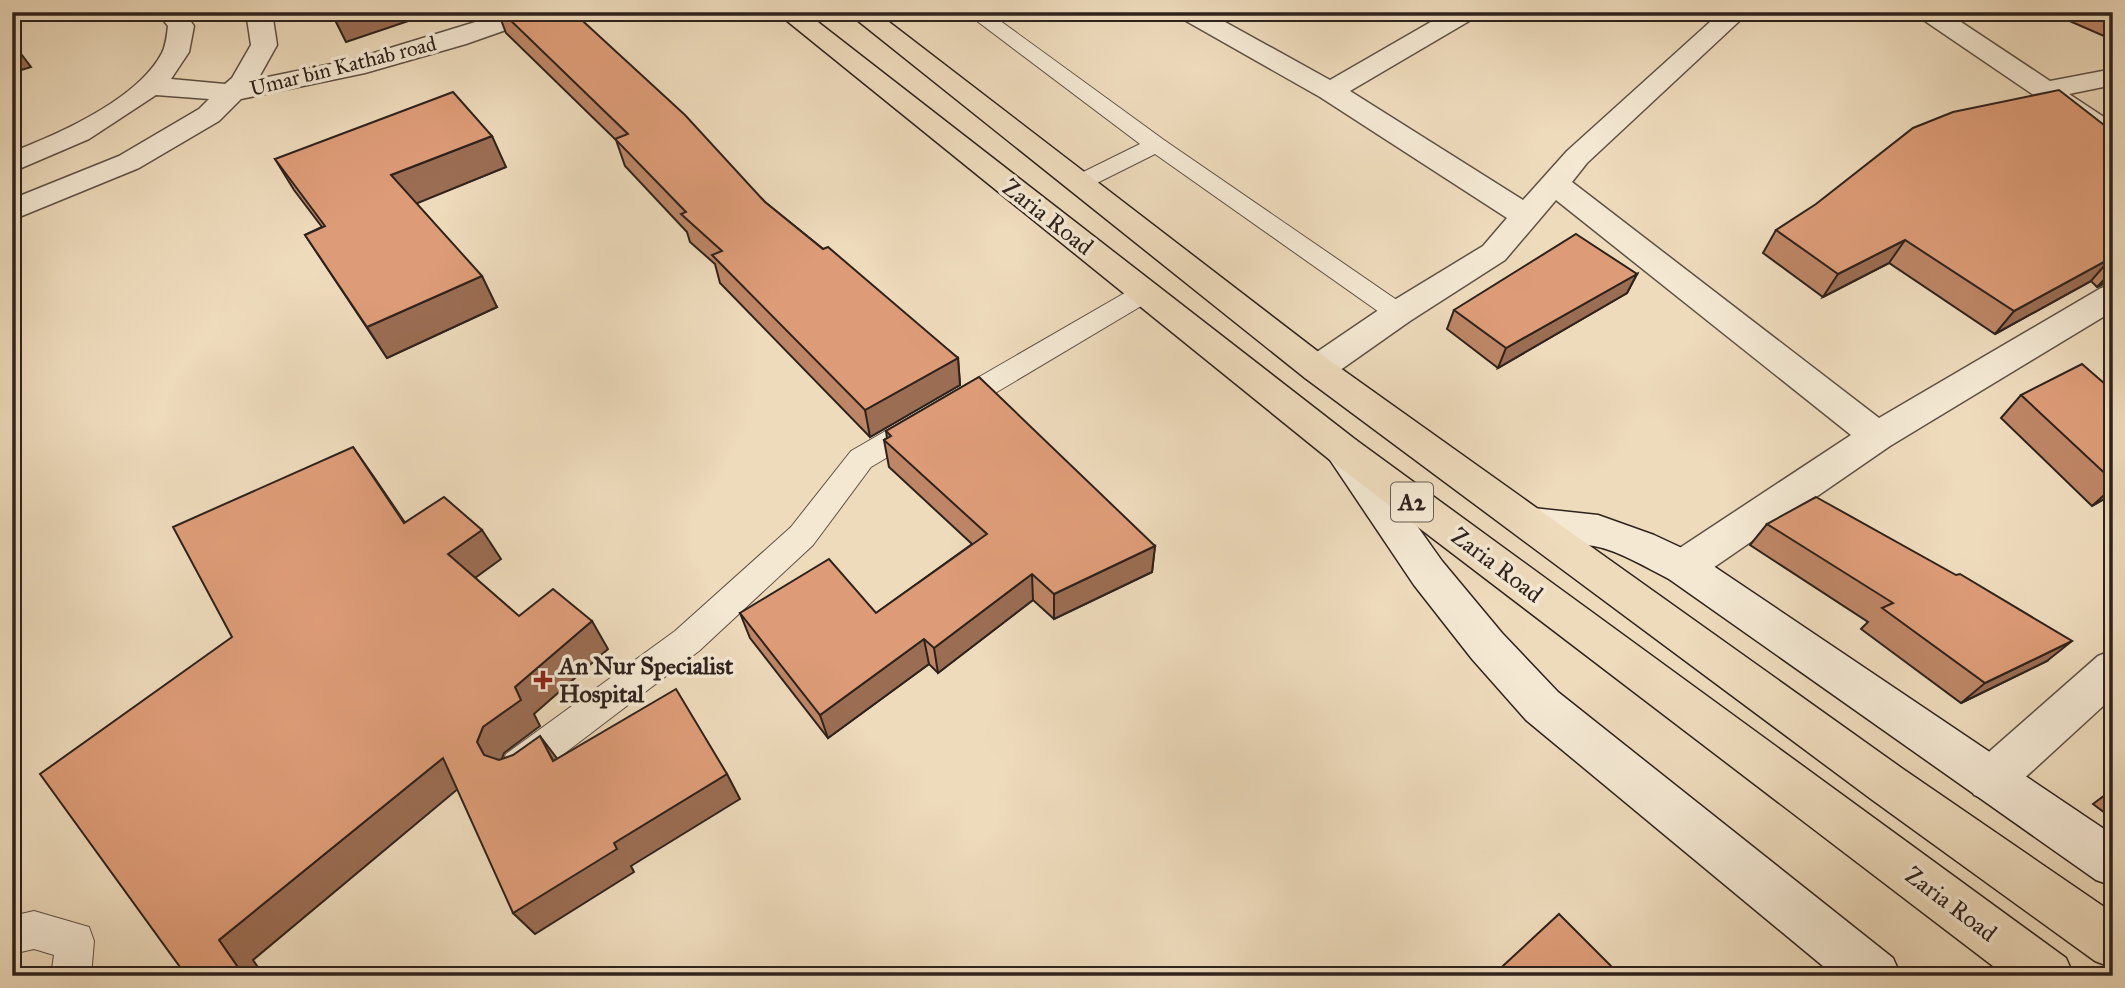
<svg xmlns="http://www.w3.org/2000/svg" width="2125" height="988" viewBox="0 0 2125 988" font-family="'IM FELL Great Primer',serif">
  <rect width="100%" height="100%" fill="#eedbbc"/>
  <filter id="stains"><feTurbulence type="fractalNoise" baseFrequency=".00286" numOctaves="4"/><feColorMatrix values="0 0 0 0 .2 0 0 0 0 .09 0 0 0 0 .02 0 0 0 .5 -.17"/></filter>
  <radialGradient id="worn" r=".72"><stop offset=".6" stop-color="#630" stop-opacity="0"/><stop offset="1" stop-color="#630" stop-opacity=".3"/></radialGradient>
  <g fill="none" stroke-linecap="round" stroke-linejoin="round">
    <defs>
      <g id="lane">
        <path d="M 965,12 L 988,12 L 1164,140 L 1407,307 L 1411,313 L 1407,319 L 1398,322 L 1389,319 L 1155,154 L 1087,188 L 1071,188 L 1067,183 L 1071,178 L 1140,144 Z"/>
        <path d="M 1144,284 L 1153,287 L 1157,293 L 1153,299 L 871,467 L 813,545 L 699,651 L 532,778 L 519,782 L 506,778 L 501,766 L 506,754 L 675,631 L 791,527 L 851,451 L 1135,287 Z"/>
        <path d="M 34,911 L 89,927 L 94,941 L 91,976 L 51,976 L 54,955 L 34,949 L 12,954 L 12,916 Z"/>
      </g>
      <g id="street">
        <path d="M 157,12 L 184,12 L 194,26 L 189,52 L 171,79 L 225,84 L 232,78 L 251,45 L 246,12 L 272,12 L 277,45 L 258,79 L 351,60 L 508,12 L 547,12 L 543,17 L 466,44 L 365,73 L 241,99 L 219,121 L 139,168 L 12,220 L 12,199 L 119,156 L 199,109 L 209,99 L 156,95 L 89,139 L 12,172 L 12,152 C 59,134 138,99 162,53 C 166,45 167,35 168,26 Z"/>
        <path d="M 1175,12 L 1207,12 L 1330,80 L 1448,12 L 1480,12 L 1476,17 L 1350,91 L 1523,200 L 1567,151 L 1721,12 L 1749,12 L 1587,163 L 1572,182 L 1879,418 L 2101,288 L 2113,285 L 2113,311 L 1890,446 L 1697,579 L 1683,584 L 1669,579 L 1663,567 L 1669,555 L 1851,435 L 1556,200 L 1505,260 L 1410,321 L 1329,378 L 1317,381 L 1305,378 L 1299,369 L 1305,360 L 1386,305 L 1483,246 L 1507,218 L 1320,97 L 1179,17 Z"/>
        <path d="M 1915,12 L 1946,12 L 2050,81 L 2113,69 L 2113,85 L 2069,94 L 2113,123 L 2113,145 L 2103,142 L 1919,17 Z"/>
        <path d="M 2113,650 L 2113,697 L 2006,795 L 1990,801 L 1974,795 L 1967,780 L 1974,765 L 2098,656 Z"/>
      </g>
      <g id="secondary">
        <path d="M 1343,436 L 1356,440 L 1442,561 L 1502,633 L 1558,692 L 1893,958 L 1901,976 L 1835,976 L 1526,720 L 1472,659 L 1414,585 L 1330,460 L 1324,450 L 1330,440 Z"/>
        <path d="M 1533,508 L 1598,515 L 1654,535 L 1697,555 L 2113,835 L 2113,886 L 2096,880 L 1669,579 C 1645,567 1620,551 1594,546 C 1569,542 1544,543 1519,535 L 1513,524 L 1519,513 Z"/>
      </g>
      <g id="highway">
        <path d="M 776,12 L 805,12 L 1356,440 L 2066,958 L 2074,976 L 2006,976 L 1330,460 Z"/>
        <path d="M 847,12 L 876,12 L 1329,360 L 1903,769 L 2113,913 L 2113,968 L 2095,961 L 1871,799 L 1305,378 Z"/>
      </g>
    </defs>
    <!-- lane casing -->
    <use href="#lane" stroke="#5e5045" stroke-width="2"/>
    <!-- street casing -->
    <use href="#street" stroke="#5e5045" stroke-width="3"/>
    <!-- secondary casing -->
    <use href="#secondary" stroke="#2e221d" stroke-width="3"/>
    <!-- highway casing -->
    <use href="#highway" stroke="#2e221d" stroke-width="3"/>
    <!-- lane -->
    <use href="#lane" fill="#f4e8d3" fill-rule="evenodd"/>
    <!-- street -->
    <use href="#street" fill="#f4e8d3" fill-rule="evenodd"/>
    <!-- secondary -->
    <use href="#secondary" fill="#f4e8d3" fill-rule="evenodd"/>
    <!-- highway -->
    <use href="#highway" fill="#eedbbc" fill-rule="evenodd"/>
  </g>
  <!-- wall -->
  <g fill="#be8666" stroke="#2e221d" stroke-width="2">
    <path d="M 486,12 L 573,12 L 765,202 L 958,358 L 960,385 L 870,437 L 720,283 L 715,264 L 690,242 L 687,232 L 625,166 L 616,140 L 506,33 L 498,12 L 489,15 Z"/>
    <path d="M 2049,12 L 2113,12 L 2113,40 Z"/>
    <path d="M 2113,132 L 2113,279 L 2097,287 L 2091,281 L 1995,334 L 1889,263 L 1823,297 L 1763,253 L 1776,230 Z"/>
    <path d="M 275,159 L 506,167 L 416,203 L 497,307 L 387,358 L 305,235 L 322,227 L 294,190 Z"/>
    <path d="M 1637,274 L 1627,293 L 1498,368 L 1447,329 L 1454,310 Z"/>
    <path d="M 2113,391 L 2113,494 L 2092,506 L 2001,418 L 2021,395 Z"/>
    <path d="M 886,431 L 1155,546 L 1152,572 L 1054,619 L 1033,600 L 938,673 L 929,664 L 828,738 L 750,638 L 740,613 L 876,613 L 972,544 L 889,467 L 884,440 L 887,438 Z"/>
    <path d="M 1767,524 L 2047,661 L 1961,703 L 1861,629 L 1868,622 L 1750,545 Z"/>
    <path d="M 2113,789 L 2113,819 L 2093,804 Z"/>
  </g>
  <!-- shaded-wall -->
  <g fill="#9b6d53" stroke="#2e221d" stroke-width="2">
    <path d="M 344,12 L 435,12 L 346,42 L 333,16 Z"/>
    <path d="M 488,12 L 498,12 L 489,15 Z"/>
    <path d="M 12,42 L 31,67 L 12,73 Z"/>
    <path d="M 492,136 L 506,167 L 408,207 L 391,175 Z"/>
    <path d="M 1905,240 L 1889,263 L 1823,297 L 1838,274 Z"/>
    <path d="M 2111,258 L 2091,281 L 1995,334 L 2014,311 Z"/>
    <path d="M 2113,270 L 2113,279 L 2097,287 Z"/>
    <path d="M 1637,274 L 1627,293 L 1498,368 L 1506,348 Z"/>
    <path d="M 482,276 L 497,307 L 387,358 L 367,327 Z"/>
    <path d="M 958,358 L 960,385 L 870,437 L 865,410 Z"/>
    <path d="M 353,447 L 374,477 L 425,552 L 404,523 Z"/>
    <path d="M 2113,487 L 2113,494 L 2092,506 Z"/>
    <path d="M 482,530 L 501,559 L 468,583 L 448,554 Z"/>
    <path d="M 1155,546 L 1152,572 L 1054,619 L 1054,594 Z"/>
    <path d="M 1032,574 L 1033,600 L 938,673 L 934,648 Z"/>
    <path d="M 592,621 L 608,649 L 534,714 L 540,726 L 504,753 L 499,767 L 484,755 L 477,742 L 483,727 L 515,687 Z"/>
    <path d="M 924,639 L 929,664 L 828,738 L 820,715 Z"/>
    <path d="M 2072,641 L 2047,661 L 1961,703 L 1985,683 Z"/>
    <path d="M 540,736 L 559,761 L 553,761 Z"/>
    <path d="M 443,758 L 465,783 L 253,960 L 264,976 L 244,976 L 219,940 Z"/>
    <path d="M 727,774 L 740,799 L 631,866 L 634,872 L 535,934 L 513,913 L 614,843 Z"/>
  </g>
  <!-- building -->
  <g fill="#dd9c77" stroke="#2e221d" stroke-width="2">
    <path d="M 334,12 L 344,12 L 333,16 Z"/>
    <path d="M 502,12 L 573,12 L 685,115 L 765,202 L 823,249 L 828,247 L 958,358 L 865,410 L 712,255 L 722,251 L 681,214 L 686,212 L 615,139 L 628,134 Z"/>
    <path d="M 2059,90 L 2113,132 L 2113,260 L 2111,258 L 2014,311 L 1905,240 L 1838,274 L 1776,230 L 1816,204 L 1913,128 L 1953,112 Z"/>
    <path d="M 453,92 L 492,136 L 391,175 L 482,276 L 367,327 L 305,235 L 325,226 L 275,159 Z"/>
    <path d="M 1576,234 L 1637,274 L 1506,348 L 1454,310 Z"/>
    <path d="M 2082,364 L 2113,391 L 2113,481 L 2021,395 Z"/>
    <path d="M 979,377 L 1155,546 L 1054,594 L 1032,574 L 934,648 L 924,639 L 820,715 L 740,613 L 829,559 L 876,613 L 987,534 L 884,440 L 891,436 L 886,431 Z"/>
    <path d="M 353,447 L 404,523 L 444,497 L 482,530 L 448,554 L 519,616 L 553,589 L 592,621 L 515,687 L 521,700 L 483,727 L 477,742 L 484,755 L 499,760 L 513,755 L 540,736 L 553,761 L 676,689 L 727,774 L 614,843 L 617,849 L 513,913 L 443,758 L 219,940 L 244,976 L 183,976 L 185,974 L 40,774 L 232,637 L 173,527 Z"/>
    <path d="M 1816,497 L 1956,575 L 1960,574 L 2072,641 L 1985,683 L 1882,608 L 1893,603 L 1767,524 Z"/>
    <path d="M 1559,914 L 1621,976 L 1492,976 Z"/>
  </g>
  <!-- markers -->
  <path fill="#8f2418" stroke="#f4e8d3" stroke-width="2.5" d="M539.5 669.5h7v7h7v7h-7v7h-7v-7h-7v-7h7z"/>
  <g text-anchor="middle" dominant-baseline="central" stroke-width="7" stroke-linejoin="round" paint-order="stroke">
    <!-- far-street labels -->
    <g font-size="21" fill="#2e221d" stroke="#f4e8d3">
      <text transform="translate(343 66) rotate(-14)">Umar bin Kathab road</text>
    </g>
    <!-- shield labels -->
    <rect fill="#f4e8d3" stroke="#695d54" stroke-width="2" x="1391" y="482.5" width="42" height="39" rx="5"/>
    <g font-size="23" font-weight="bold" fill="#2e221d">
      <text x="1412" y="502">A2</text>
    </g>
    <!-- street labels -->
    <g font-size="24" fill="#2e221d" stroke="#f4e8d3">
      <text transform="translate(1048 217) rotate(38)">Zaria Road</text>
      <text transform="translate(1497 565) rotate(37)">Zaria Road</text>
      <text transform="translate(1951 904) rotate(37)">Zaria Road</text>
    </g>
    <!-- poi labels -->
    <g font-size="24" font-weight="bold" fill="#2e221d" stroke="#f4e8d3" text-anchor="start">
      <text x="559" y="666">An Nur Specialist<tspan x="559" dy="28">Hospital</tspan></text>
    </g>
  </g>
  <!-- margin -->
  <rect width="2125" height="988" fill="none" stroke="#eedbbc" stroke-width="42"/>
  <rect x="14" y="14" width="2097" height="960" fill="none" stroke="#2e221d" stroke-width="3.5"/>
  <rect x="21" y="21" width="2083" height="946" fill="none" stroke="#2e221d" stroke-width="2"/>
  <rect width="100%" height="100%" filter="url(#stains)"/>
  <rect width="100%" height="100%" fill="url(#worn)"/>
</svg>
